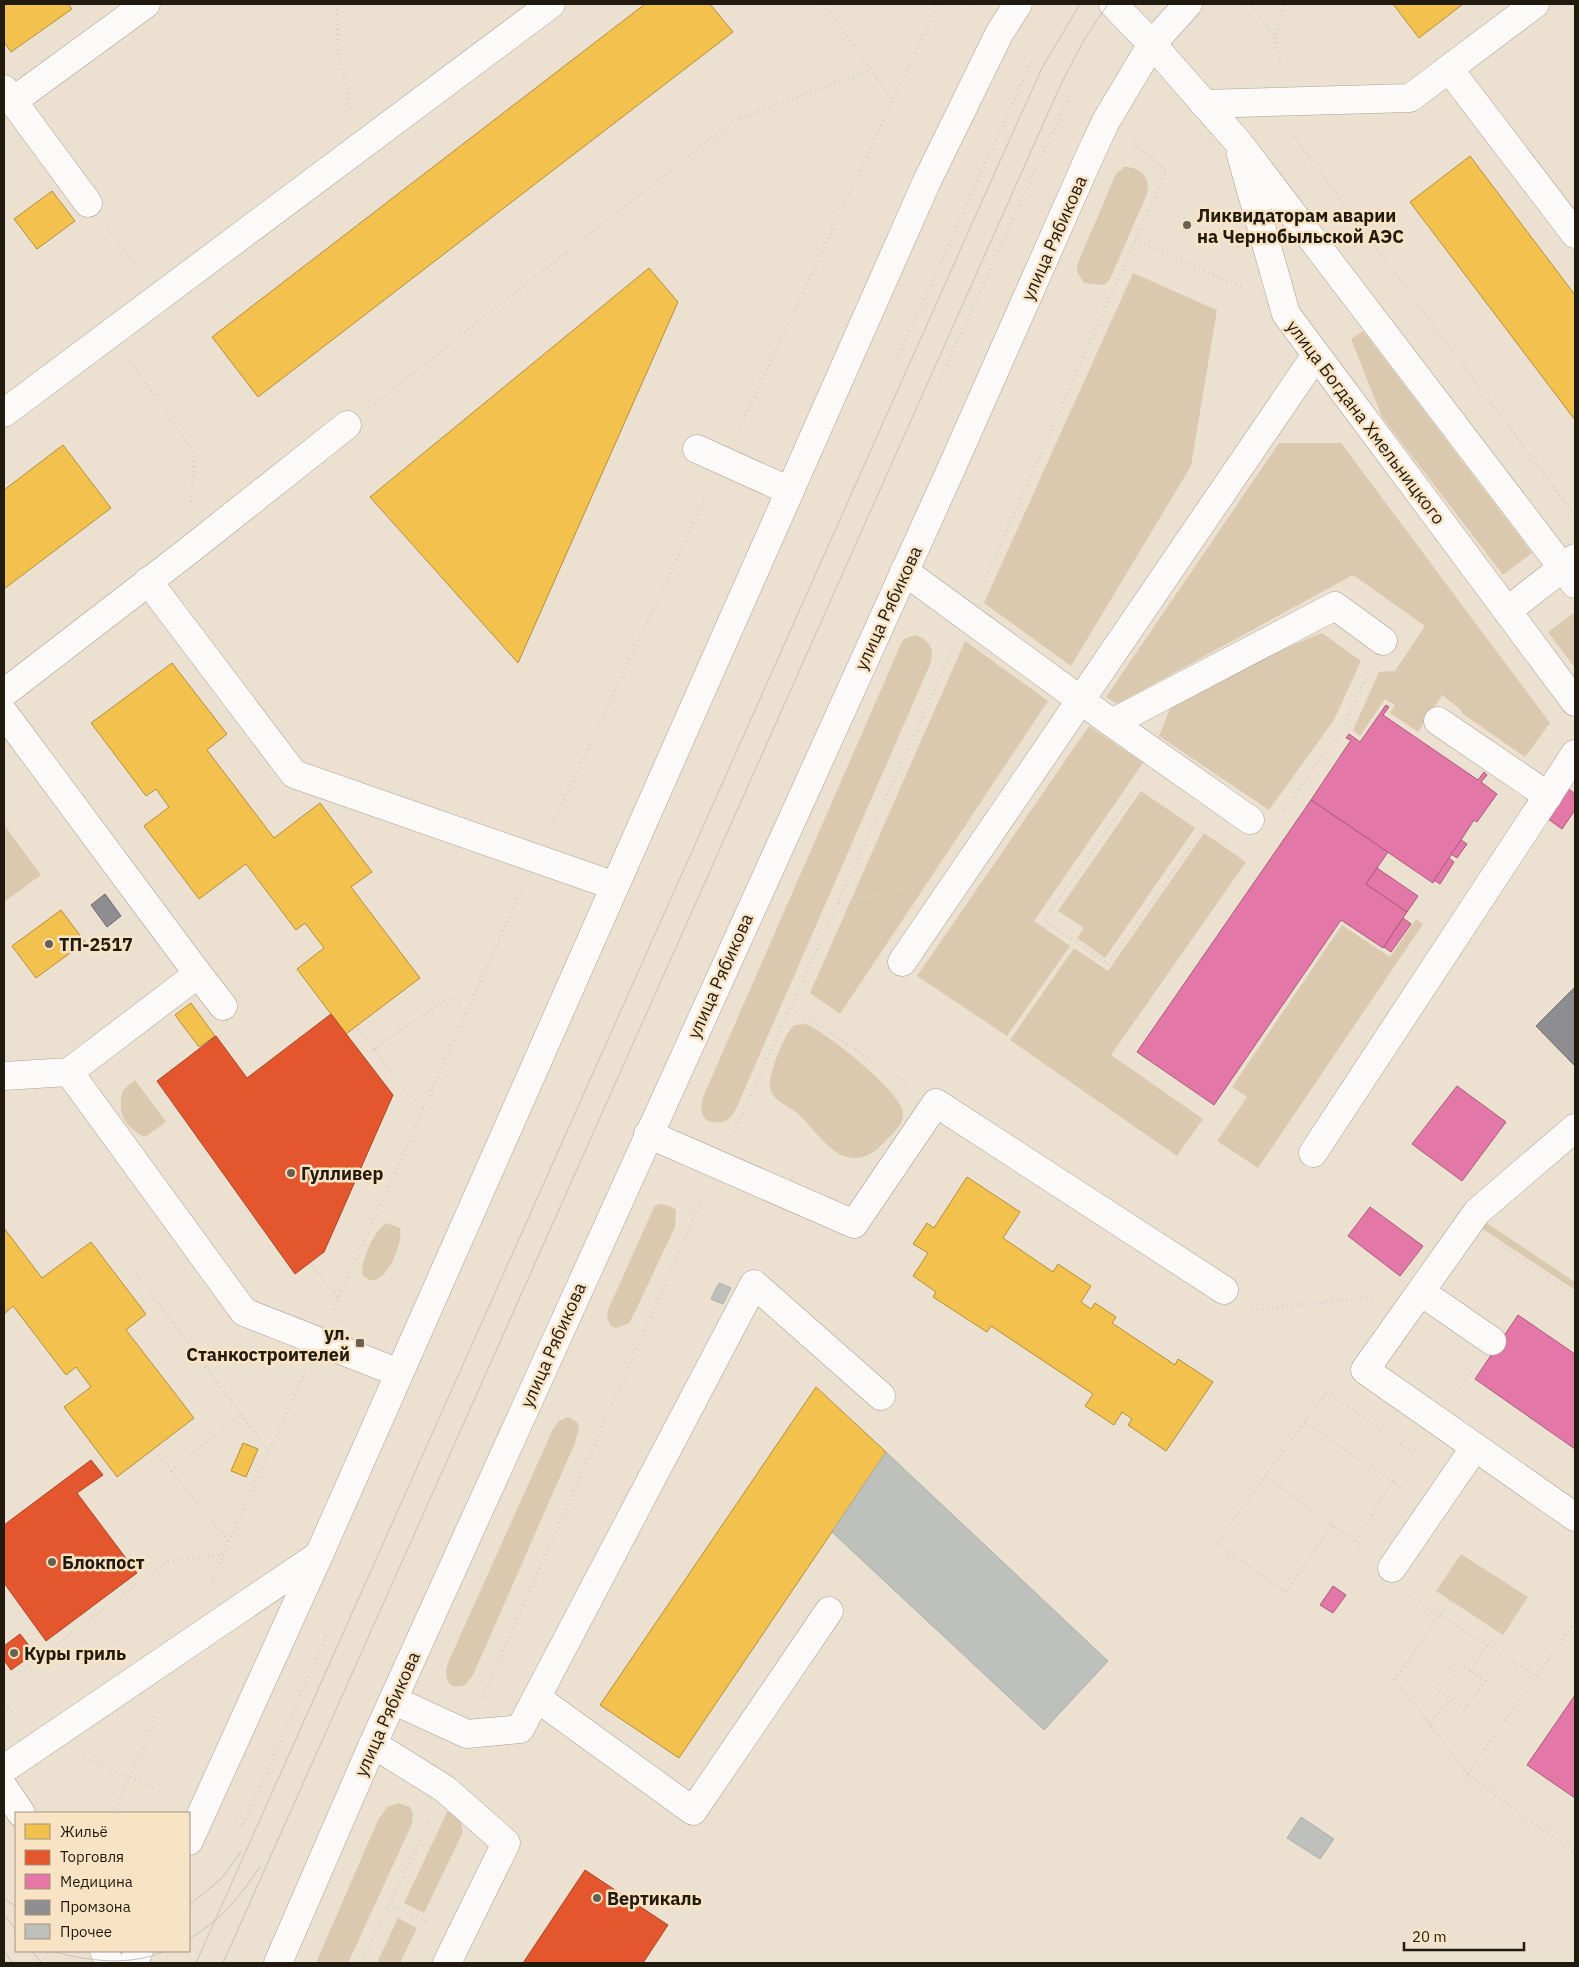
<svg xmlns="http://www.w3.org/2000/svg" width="1579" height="1967" viewBox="0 0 1579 1967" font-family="'IBM Plex Sans',sans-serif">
  <rect width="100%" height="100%" fill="#ece1d1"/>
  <!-- green -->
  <g fill="#dac9af">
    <path d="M 1124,167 C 1141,167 1151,177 1147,194 L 1110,279 L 1104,285 L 1084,283 L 1077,272 L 1077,265 L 1116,174 Z"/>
    <path d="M 1133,273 L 1217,310 L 1191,466 L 1071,666 L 984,603 Z"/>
    <path d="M 1363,331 L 1532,553 L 1503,575 L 1382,417 L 1351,339 Z"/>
    <path d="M 1279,443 L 1341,443 L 1550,723 L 1525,757 L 1463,714 L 1460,709 L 1442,695 L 1418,732 L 1390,713 L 1395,705 L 1385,699 L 1360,736 L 1353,730 L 1379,672 L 1395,671 L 1425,626 L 1353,575 L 1117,704 L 1106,697 Z"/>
    <path d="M 1575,612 L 1575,668 L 1548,632 Z"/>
    <path d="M 1322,633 L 1361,661 L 1334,720 L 1269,810 L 1159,736 L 1174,699 L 1226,672 Z"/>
    <path d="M 915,635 C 932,640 935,652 929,667 L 735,1111 C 727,1123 720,1125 706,1120 C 700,1113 701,1107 703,1097 L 901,644 L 904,639 Z"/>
    <path d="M 965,641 L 1048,701 L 840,1014 L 810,993 Z"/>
    <path d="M 1089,726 L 1143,763 L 1034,921 L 1070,946 L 1007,1036 L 917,976 Z"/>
    <path d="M 1141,791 L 1195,828 L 1105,958 L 1077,938 L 1084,928 L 1058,911 Z"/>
    <path d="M 4,825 L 41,875 L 4,902 Z"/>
    <path d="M 1204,833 L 1246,862 L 1111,1055 L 1203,1119 L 1177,1156 L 1010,1040 L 1074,948 L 1108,971 Z"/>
    <path d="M 1416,919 L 1423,924 L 1258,1168 L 1217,1141 L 1247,1097 L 1232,1087 L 1342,925 L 1390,957 Z"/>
    <path d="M 806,1024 C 827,1033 896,1088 902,1109 C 906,1121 896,1131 888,1138 C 879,1148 871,1157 857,1158 C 830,1159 815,1128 797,1113 C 788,1106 773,1101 770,1088 C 768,1074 784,1035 794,1025 Z"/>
    <path d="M 135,1080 L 166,1122 L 145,1137 C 125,1128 116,1112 123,1090 Z"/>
    <path d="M 659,1204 L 670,1206 L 676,1210 L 675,1227 L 634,1314 L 629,1323 L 616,1328 L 611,1326 L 607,1318 L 608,1310 L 654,1207 Z"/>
    <path d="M 1485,1222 L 1575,1282 L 1575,1290 L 1481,1228 Z"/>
    <path d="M 386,1223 L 400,1228 C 405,1242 381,1299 362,1274 C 361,1260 374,1231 386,1223 Z"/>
    <path d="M 568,1417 L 577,1422 L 579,1427 L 575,1443 L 473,1675 L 465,1685 C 447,1691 443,1677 448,1663 L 553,1429 L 559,1421 Z"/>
    <path d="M 1461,1554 L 1528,1597 L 1503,1635 L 1436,1591 Z"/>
    <path d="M 398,1803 L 410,1807 L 413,1813 L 412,1824 L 348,1963 L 316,1963 L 378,1820 L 387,1807 Z"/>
    <path d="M 450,1806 L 459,1815 L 463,1832 L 424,1913 L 404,1903 Z"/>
    <path d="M 398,1918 L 417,1928 L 400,1963 L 377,1963 Z"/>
  </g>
  <!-- homes -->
  <g fill="#f2c14e" stroke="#b38f3b">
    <path d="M 4,4 L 68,4 L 72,9 L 11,52 L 4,42 Z"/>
    <path d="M 645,4 L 710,4 L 733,32 L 258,397 L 212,337 Z"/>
    <path d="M 1393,4 L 1463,4 L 1419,38 Z"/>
    <path d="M 1470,156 L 1575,295 L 1575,420 L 1410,202 Z"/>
    <path d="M 52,191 L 75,221 L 37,249 L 14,219 Z"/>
    <path d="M 649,268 L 678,302 L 518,663 L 370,497 Z"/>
    <path d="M 63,445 L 111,508 L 4,589 L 4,490 Z"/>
    <path d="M 172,663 L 227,734 L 207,750 L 274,838 L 320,803 L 372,872 L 351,887 L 420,978 L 346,1034 L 297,969 L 324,948 L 305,923 L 296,930 L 246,864 L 199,899 L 144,826 L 169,807 L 156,789 L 146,796 L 91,723 Z"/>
    <path d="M 61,910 L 85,942 L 36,978 L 12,946 Z"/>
    <path d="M 191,1003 L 215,1036 L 199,1047 L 175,1015 Z"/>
    <path d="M 967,1177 L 1020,1212 L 1003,1238 L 1053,1272 L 1058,1264 L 1091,1286 L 1081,1302 L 1091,1309 L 1095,1303 L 1116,1317 L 1112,1323 L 1175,1365 L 1178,1359 L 1213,1382 L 1166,1451 L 1128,1425 L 1132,1419 L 1122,1412 L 1114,1425 L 1085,1406 L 1093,1394 L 991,1326 L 987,1332 L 933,1297 L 936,1292 L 913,1276 L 928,1253 L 913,1244 L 927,1223 L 934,1228 Z"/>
    <path d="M 4,1228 L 42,1278 L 91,1242 L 146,1314 L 126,1330 L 194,1418 L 117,1477 L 64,1407 L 91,1387 L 76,1367 L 66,1375 L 13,1306 L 4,1314 Z"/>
    <path d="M 816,1387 L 886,1452 L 679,1758 L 600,1705 Z"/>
    <path d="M 243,1443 L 258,1449 L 246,1477 L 231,1471 Z"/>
  </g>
  <!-- shops -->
  <g fill="#e4572e" stroke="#aa4525">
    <path d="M 331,1014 L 393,1095 L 324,1252 L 295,1274 L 157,1081 L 216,1036 L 247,1078 Z"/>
    <path d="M 91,1460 L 103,1475 L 77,1493 L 137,1573 L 46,1641 L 4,1583 L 4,1525 Z"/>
    <path d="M 20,1634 L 35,1653 L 11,1670 L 4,1660 L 4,1646 Z"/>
    <path d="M 585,1870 L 668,1925 L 643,1963 L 523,1963 Z"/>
  </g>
  <!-- health -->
  <g fill="#e377a8" stroke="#a95b7a">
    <path d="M 1386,705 L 1389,707 L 1383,715 L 1478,780 L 1484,772 L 1487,775 L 1481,782 L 1497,794 L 1477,822 L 1474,820 L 1433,883 L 1311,800 L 1351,740 L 1346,738 L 1349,734 L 1360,742 Z"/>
    <path d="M 1565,786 L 1575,794 L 1575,810 L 1562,829 L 1544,816 Z"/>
    <path d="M 1311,800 L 1388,852 L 1366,884 L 1407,912 L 1383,948 L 1341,920 L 1214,1105 L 1137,1052 Z"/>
    <path d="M 1461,840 L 1467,844 L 1457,858 L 1451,854 Z"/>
    <path d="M 1449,858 L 1454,862 L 1440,884 L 1434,880 Z"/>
    <path d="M 1377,868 L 1418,896 L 1407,912 L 1366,884 Z"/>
    <path d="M 1403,918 L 1411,924 L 1391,952 L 1384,947 Z"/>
    <path d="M 1457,1086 L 1506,1122 L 1462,1181 L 1412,1144 Z"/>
    <path d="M 1370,1207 L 1423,1246 L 1400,1276 L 1348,1236 Z"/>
    <path d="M 1518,1315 L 1575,1354 L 1575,1449 L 1475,1379 Z"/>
    <path d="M 1333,1586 L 1346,1595 L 1333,1613 L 1320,1605 Z"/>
    <path d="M 1575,1695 L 1575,1798 L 1527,1765 Z"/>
  </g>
  <!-- industry -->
  <g fill="#8d8d92" stroke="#6d6a6b">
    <path d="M 105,894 L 121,916 L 107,927 L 91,905 Z"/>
    <path d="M 1575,987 L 1575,1066 L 1536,1026 Z"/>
  </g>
  <!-- building -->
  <g fill="#bec1bb" stroke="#acb0a9">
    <path d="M 719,1283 L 731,1288 L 723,1304 L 711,1299 Z"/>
    <path d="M 886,1452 L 1108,1661 L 1044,1730 L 832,1532 Z"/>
    <path d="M 1301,1817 L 1334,1839 L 1320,1859 L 1287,1838 Z"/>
  </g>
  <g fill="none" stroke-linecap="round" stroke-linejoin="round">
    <defs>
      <g id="minor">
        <path d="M 1152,44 L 1238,142 L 1575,584"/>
        <path d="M 1449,69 L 1575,234"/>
        <path d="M 4,89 L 88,203"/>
        <path d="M 13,101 L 146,4"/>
        <path d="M 1204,104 L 1410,98 L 1535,4"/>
        <path d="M 1241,155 L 1286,314 L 1575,702"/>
        <path d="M 4,413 L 551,4"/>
        <path d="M 697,449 L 790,491"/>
        <path d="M 904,571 L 1112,723 L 1250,820"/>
        <path d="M 148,581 L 294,774 L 615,886"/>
        <path d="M 1507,611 L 1575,558"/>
        <path d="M 4,693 L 187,552 L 347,425"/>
        <path d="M 4,713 L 198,974 L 69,1072 L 4,1076"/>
        <path d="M 1438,721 L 1548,796"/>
        <path d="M 1112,723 L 1335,606 L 1383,641"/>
        <path d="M 902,962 L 1316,355"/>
        <path d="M 198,974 L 223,1006"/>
        <path d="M 69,1072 L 244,1312 L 399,1373"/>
        <path d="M 1575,1128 L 1477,1212 L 1365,1370 L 1575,1517"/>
        <path d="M 648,1134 L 854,1224 L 936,1103 L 1224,1290"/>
        <path d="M 1313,1153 L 1575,754"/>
        <path d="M 1421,1292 L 1492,1341"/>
        <path d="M 1392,1568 L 1475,1447"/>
        <path d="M 537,1698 L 693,1811 L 829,1611"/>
        <path d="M 393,1700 L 467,1734 L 520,1729 L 754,1284 L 881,1396"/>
        <path d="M 373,1744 L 445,1789 L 506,1843 L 447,1963"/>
        <path d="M 4,1769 L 319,1555"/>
        <path d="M 4,1788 L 21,1813"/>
        <path d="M 104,1951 L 110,1963"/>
      </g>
      <g id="major">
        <path d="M 1113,4 L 1152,44"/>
        <path d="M 189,1841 L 319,1555 L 927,181 L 1000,32 L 1018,4"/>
        <path d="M 133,1963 L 139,1951"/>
        <path d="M 278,1963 L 373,1744 L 952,467 L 1091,153 L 1106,121 L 1152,44 L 1188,4"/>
      </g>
    </defs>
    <!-- minor casing -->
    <use href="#minor" stroke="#a8a094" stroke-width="29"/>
    <!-- major casing -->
    <use href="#major" stroke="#a8a094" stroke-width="29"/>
    <!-- path -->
    <g stroke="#d3d0cc" stroke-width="3" stroke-dasharray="1 4" stroke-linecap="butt">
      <path d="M 337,4 L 338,52 L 351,109"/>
      <path d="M 823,4 L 894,102"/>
      <path d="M 966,4 L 972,8"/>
      <path d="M 1241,4 L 1253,7 L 1275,36 L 1281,67"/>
      <path d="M 1276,35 L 1285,4"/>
      <path d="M 1294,137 L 1575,516"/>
      <path d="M 108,229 L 139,270"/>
      <path d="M 1135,240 L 1242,287"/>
      <path d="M 897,359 L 1032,60"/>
      <path d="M 130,362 L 195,453 L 191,504"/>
      <path d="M 940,379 L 1071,92"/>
      <path d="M 374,404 L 733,121 L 871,70"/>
      <path d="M 739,429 L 938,4"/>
      <path d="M 982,586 L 1166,171 L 1134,144"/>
      <path d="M 1140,783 L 1044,920 L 1108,964 L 1203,829"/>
      <path d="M 1284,810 L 1344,725 L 1369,671"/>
      <path d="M 551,827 L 708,493"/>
      <path d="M 839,903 L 909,888"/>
      <path d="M 792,1008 L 906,1083"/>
      <path d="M 358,1029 L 374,1049 L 450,997 L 466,1014"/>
      <path d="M 374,1049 L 403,1088 L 423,1108"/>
      <path d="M 734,1132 L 953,649"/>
      <path d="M 1498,1243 L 1575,1295"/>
      <path d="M 312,1265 L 338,1298"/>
      <path d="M 137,1274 L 268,1451"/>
      <path d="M 333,1310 L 522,889"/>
      <path d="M 1252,1310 L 1373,1297"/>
      <path d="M 1456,1392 L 1473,1368"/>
      <path d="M 1305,1422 L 1404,1489"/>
      <path d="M 158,1455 L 229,1541"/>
      <path d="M 171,1471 L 241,1414"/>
      <path d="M 1265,1476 L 1364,1548"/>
      <path d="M 1332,1525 L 1286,1592 L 1216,1543 L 1327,1391 L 1414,1453 L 1417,1449"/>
      <path d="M 1355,1541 L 1393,1481"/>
      <path d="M 210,1587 L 223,1555"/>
      <path d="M 1411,1597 L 1550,1685"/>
      <path d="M 1450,1601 L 1395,1679 L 1467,1774 L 1575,1853"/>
      <path d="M 1456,1661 L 1485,1681 L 1465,1709 L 1436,1689 Z"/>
      <path d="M 1470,1671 L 1487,1645"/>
      <path d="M 4,1684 L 168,1561 L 223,1555 L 305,1372"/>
      <path d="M 483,1697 L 703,1197"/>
      <path d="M 4,1704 L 18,1717"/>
      <path d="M 1430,1725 L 1450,1698"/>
      <path d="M 84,1758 L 157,1789"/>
      <path d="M 1467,1774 L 1575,1622"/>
      <path d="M 113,1813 L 161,1706"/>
      <path d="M 236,1823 L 243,1826 L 327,1634"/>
      <path d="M 389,1904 L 429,1923"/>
      <path d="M 42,1963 L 48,1951"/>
      <path d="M 361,1963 L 429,1822"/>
    </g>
    <!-- minor -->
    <use href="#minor" stroke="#fcfaf8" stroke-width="28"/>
    <!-- major -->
    <use href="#major" stroke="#fcfaf8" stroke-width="28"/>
    <!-- tram -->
    <g stroke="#c4c2bd" stroke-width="1">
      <path d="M 4,1899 L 16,1906"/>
      <path d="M 189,1905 L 221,1879 L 241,1852"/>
      <path d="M 4,1914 L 16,1930"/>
      <path d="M 189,1939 C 223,1918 237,1900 260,1867"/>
      <path d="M 4,1951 L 13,1963"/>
      <path d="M 32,1951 L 42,1963"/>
      <path d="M 51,1951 C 88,1961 129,1967 165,1951"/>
      <path d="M 196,1963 L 991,181 L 1042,68 L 1080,4"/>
      <path d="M 223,1963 L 1061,84 L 1085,38 L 1108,4"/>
    </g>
  </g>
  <!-- markers -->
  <g fill="#686053" stroke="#f8e4c5" stroke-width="2">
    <circle cx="1187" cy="225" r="5"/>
    <circle cx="49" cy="944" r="5"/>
    <circle cx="291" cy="1173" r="5"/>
    <rect x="355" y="1338" width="10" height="10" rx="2.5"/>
    <circle cx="52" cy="1562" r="5"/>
    <circle cx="14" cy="1653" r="5"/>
    <circle cx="597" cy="1898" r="5"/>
  </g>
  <g text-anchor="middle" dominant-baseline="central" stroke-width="5" stroke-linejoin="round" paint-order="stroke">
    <!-- poi labels -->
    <g font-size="18" font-weight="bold" fill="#211a0f" stroke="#f8e4c5" text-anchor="start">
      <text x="1197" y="215">Ликвидаторам аварии<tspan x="1197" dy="21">на Чернобыльской АЭС</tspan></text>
      <text x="59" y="944">ТП-2517</text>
      <text x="301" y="1173">Гулливер</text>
      <text x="350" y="1333" text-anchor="end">ул.<tspan x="350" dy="21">Станкостроителей</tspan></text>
      <text x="62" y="1562">Блокпост</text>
      <text x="24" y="1653">Куры гриль</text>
      <text x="607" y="1898">Вертикаль</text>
    </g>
    <!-- street labels -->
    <g font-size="18" fill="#211a0f" stroke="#f8e4c5">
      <text transform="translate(1054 238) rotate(-66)">улица Рябикова</text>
      <text transform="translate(1366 422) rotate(53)">улица Богдана Хмельницкого</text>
      <text transform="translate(888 608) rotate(-65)">улица Рябикова</text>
      <text transform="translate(720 976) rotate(-66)">улица Рябикова</text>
      <text transform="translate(553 1345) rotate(-66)">улица Рябикова</text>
      <text transform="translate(387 1714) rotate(-66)">улица Рябикова</text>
    </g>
  </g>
  <!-- border -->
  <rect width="1579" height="1967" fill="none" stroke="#211a0f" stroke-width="10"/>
  <!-- legend -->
  <rect x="15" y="1812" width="175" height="140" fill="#f8e4c5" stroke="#a2937c"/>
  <rect x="25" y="1824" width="25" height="15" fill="#f2c14e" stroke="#a2937c"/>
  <text x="60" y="1837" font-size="15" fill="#211a0f">Жильё</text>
  <rect x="25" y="1850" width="25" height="15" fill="#e4572e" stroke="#a2937c"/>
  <text x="60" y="1862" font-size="15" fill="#211a0f">Торговля</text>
  <rect x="25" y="1874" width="25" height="15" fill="#e377a8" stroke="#a2937c"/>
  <text x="60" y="1887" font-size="15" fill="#211a0f">Медицина</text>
  <rect x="25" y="1900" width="25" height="15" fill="#8d8d92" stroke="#a2937c"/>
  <text x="60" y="1912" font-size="15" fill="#211a0f">Промзона</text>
  <rect x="25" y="1924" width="25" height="15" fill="#bec1bb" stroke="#a2937c"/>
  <text x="60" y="1937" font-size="15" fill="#211a0f">Прочее</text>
  <!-- scale -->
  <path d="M1404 1942v8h120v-8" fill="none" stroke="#211a0f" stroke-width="2.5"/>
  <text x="1412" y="1942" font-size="15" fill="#211a0f" stroke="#f8e4c5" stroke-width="4" paint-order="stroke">20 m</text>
</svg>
